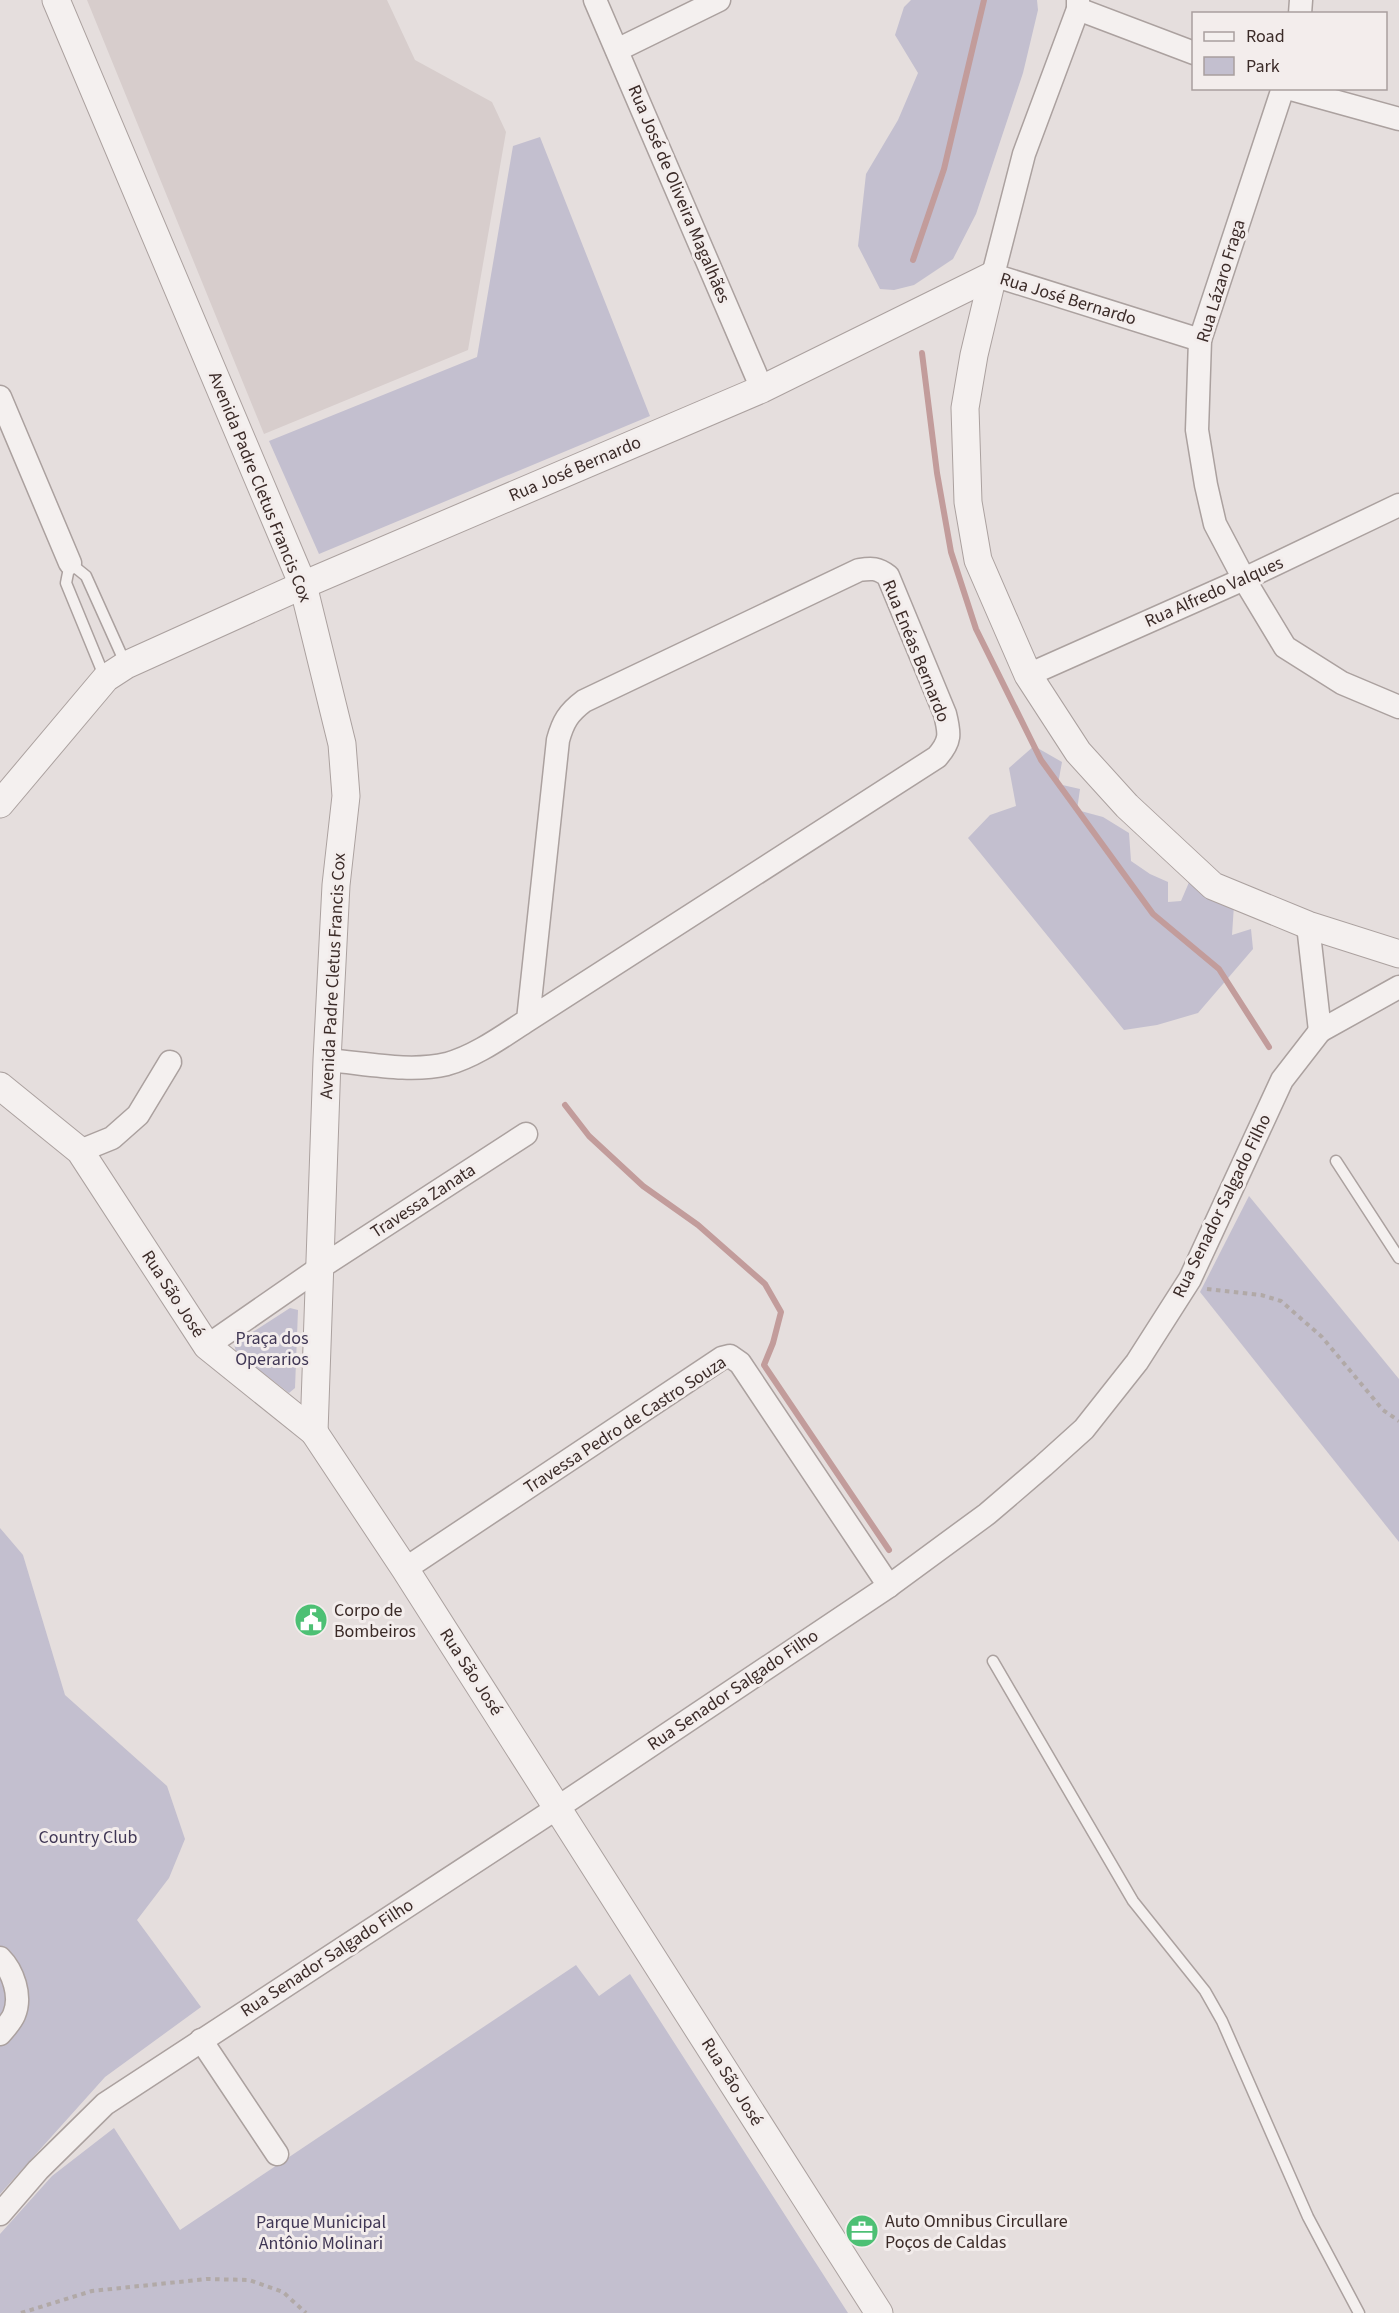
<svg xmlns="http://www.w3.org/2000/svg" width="1399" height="2313" viewBox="0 0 1399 2313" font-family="'Source Sans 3',sans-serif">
  <rect width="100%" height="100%" fill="#e5dedd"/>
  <!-- built -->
  <path fill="#d7cdcc" d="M 87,0 L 387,0 L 415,60 L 492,102 L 506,132 L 468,350 L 264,434 Z"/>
  <!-- green -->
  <g fill="#c3bfcf">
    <path d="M 911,0 L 1037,0 L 1038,10 L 1023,73 L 976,214 L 953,259 L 914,285 L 894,290 L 880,289 L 858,246 L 866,174 L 898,120 L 918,73 L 895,35 L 904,7 Z"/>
    <path d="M 540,137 L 650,416 L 319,554 L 269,441 L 477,357 L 513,146 Z"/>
    <path d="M 1034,746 L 1062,762 L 1058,784 L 1080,789 L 1077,810 L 1103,817 L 1129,833 L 1131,861 L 1150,874 L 1168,882 L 1168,902 L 1181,901 L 1190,880 L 1234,905 L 1232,935 L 1251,929 L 1253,949 L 1198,1013 L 1157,1025 L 1124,1030 L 968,838 L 990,815 L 1016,806 L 1009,768 Z"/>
    <path d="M 1249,1196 L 1399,1379 L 1399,1542 L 1200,1292 Z"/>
    <path d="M 290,1308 L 298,1310 L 295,1388 L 289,1393 L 236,1352 L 234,1344 Z"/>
    <path d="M 0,1528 L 23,1555 L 65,1695 L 167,1786 L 185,1839 L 169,1878 L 137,1920 L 201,2007 L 105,2077 L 0,2194 Z"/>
    <path d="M 576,1965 L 599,1996 L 630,1974 L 848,2313 L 0,2313 L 0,2234 L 52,2176 L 114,2128 L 180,2230 Z"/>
  </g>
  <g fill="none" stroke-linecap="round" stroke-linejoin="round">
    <!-- stream -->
    <g stroke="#c29c9b" stroke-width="6">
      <path d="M 913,260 L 944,169 L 984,0"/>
      <path d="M 922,353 L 937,473 L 951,552 L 976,629 L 1041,760 L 1153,914 L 1219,969 L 1269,1047"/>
      <path d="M 565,1105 L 589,1136 L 643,1186 L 698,1225 L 765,1284 L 781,1312 L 773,1343 L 764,1365 L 889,1550"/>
    </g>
    <defs>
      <g id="service">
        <path d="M 105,678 L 66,583 L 70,563 L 86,576 L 126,665"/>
        <path d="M 1336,1161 L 1399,1258"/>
        <path d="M 993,1661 L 1133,1901 L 1205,1991 L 1222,2021 L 1308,2217 L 1359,2313"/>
      </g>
      <g id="minor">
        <path d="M 595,0 L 762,389"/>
        <path d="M 1078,0 L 1078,9 L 1024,154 L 993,275 L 1200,340"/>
        <path d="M 1078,9 L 1194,53"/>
        <path d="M 1300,14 L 1301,0"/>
        <path d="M 617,50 L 719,0"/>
        <path d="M 1283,88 L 1200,340 L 1197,430 L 1206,485 L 1215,524 L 1244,579 L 1285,647 L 1342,683 L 1399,707"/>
        <path d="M 1287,88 L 1399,119"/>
        <path d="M 0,397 L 70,563"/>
        <path d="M 1028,675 L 1244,579 L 1399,505"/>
        <path d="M 1308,925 L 1320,1031 L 1399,987"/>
        <path d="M 327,1060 C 365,1063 409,1073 447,1064 C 476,1056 503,1036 528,1020 L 937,757 C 951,741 950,734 945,714 L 888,576 C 878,568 872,568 859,570 L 584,701 C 568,713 563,722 558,740 L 528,1020"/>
        <path d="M 80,1151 L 112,1138 L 138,1115 L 170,1062"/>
        <path d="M 207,1346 L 321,1267 L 526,1134"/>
        <path d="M 405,1569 L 722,1358 L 730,1356 L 740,1363 L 889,1586"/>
        <path d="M 0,1958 C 13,1971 22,1996 14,2015 C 11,2022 5,2028 0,2034"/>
        <path d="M 201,2040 L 277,2154"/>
        <path d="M 0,2214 L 38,2170 L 105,2104 L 557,1808 L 889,1586 L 987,1514 L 1043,1466 L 1084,1429 L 1137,1362 L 1190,1279 L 1282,1080 L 1320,1031"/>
      </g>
      <g id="tertiary">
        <path d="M 56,0 L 303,585 L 342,744 L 346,796 L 336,885 L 327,1060 L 314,1432"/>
        <path d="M 993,275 L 974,355 L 965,408 L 968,502 L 978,560 L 1028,675 L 1078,752 L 1127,806 L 1213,886 L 1308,925 L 1399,954"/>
        <path d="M 0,804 L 106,678 L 126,665 L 303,585 L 762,389 L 993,275"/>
        <path d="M 0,1086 L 80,1151 L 207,1346 L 314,1432 L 405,1569 L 879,2313"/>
      </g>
    </defs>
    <!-- service casing -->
    <use href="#service" stroke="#aba19f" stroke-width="13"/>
    <!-- minor casing -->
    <use href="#minor" stroke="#aba19f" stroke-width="25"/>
    <!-- tertiary casing -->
    <use href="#tertiary" stroke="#aba19f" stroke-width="29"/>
    <!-- path -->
    <g stroke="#b1a9a7" stroke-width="4" stroke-dasharray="4.5 4.5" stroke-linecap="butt">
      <path d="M 1207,1289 L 1261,1295 L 1281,1301 L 1322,1337 L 1383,1410 L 1399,1421"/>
      <path d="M 21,2313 L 92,2291 L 207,2279 L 249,2280 L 283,2292 L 306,2313"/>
    </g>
    <!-- service -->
    <use href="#service" stroke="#f4f0ef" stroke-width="10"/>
    <!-- minor -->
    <use href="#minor" stroke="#f4f0ef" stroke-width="22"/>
    <!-- tertiary -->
    <use href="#tertiary" stroke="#f4f0ef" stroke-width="27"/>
  </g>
  <!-- icons -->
  <defs>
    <symbol id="civic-disc" viewBox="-11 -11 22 22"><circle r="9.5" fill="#4dc074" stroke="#f3edec"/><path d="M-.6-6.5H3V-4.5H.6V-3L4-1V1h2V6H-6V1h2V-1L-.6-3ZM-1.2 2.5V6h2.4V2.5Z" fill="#fff"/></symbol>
    <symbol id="office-disc" viewBox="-11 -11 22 22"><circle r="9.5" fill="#4dc074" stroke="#f3edec"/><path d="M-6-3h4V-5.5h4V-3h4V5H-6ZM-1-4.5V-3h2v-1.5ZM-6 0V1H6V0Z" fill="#fff"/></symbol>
  </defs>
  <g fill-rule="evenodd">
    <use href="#civic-disc" x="292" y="1601" width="38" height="38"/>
    <use href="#office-disc" x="843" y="2212" width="38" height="38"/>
  </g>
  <g text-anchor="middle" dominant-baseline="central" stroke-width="6" stroke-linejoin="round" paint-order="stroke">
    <!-- street labels -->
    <g font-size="18" fill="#3b2b28" stroke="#f3edec">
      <text transform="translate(679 194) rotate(67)">Rua José de Oliveira Magalhães</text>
      <text transform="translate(1221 281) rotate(-73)">Rua Lázaro Fraga</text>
      <text transform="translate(1068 299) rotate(17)">Rua José Bernardo</text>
      <text transform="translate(575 469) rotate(-23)">Rua José Bernardo</text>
      <text transform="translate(260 487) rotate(68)">Avenida Padre Cletus Francis Cox</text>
      <text transform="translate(1214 592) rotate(-24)">Rua Alfredo Valques</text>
      <text transform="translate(916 651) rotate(68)">Rua Enéas Bernardo</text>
      <text transform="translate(333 976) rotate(-87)">Avenida Padre Cletus Francis Cox</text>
      <text transform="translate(423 1201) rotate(-33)">Travessa Zanata</text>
      <text transform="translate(1222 1206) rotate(-64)">Rua Senador Salgado Filho</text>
      <text transform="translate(173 1294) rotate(57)">Rua São José</text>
      <text transform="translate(625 1425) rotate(-33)">Travessa Pedro de Castro Souza</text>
      <text transform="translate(471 1672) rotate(57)">Rua São José</text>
      <text transform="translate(733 1690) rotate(-34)">Rua Senador Salgado Filho</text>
      <text transform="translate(327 1958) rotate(-33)">Rua Senador Salgado Filho</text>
      <text transform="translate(732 2082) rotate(58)">Rua São José</text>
    </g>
    <!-- park labels -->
    <g font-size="18" fill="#403755" stroke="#f3edec">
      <text x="272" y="1338">Praça dos<tspan x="272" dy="21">Operarios</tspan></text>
      <text x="88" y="1837">Country Club</text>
      <text x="321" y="2222">Parque Municipal<tspan x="321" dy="21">Antônio Molinari</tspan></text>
    </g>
    <!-- poi labels -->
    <g font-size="18" fill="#3b2b28" stroke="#f3edec" text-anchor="start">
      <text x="334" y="1610">Corpo de<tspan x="334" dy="21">Bombeiros</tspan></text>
      <text x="885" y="2221">Auto Omnibus Circullare<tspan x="885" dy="21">Poços de Caldas</tspan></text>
    </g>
  </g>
  <!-- legend -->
  <rect x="1192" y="12" width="195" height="78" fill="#f3edec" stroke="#a99f9e" stroke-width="1.5"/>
  <rect x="1204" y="32" width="30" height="9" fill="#f4f0ef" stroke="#a99f9e" stroke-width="1.5"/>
  <text x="1246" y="42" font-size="18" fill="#3b2b28">Road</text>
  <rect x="1204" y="57" width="30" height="18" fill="#c3bfcf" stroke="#a99f9e" stroke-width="1.5"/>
  <text x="1246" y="72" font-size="18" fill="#3b2b28">Park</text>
</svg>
